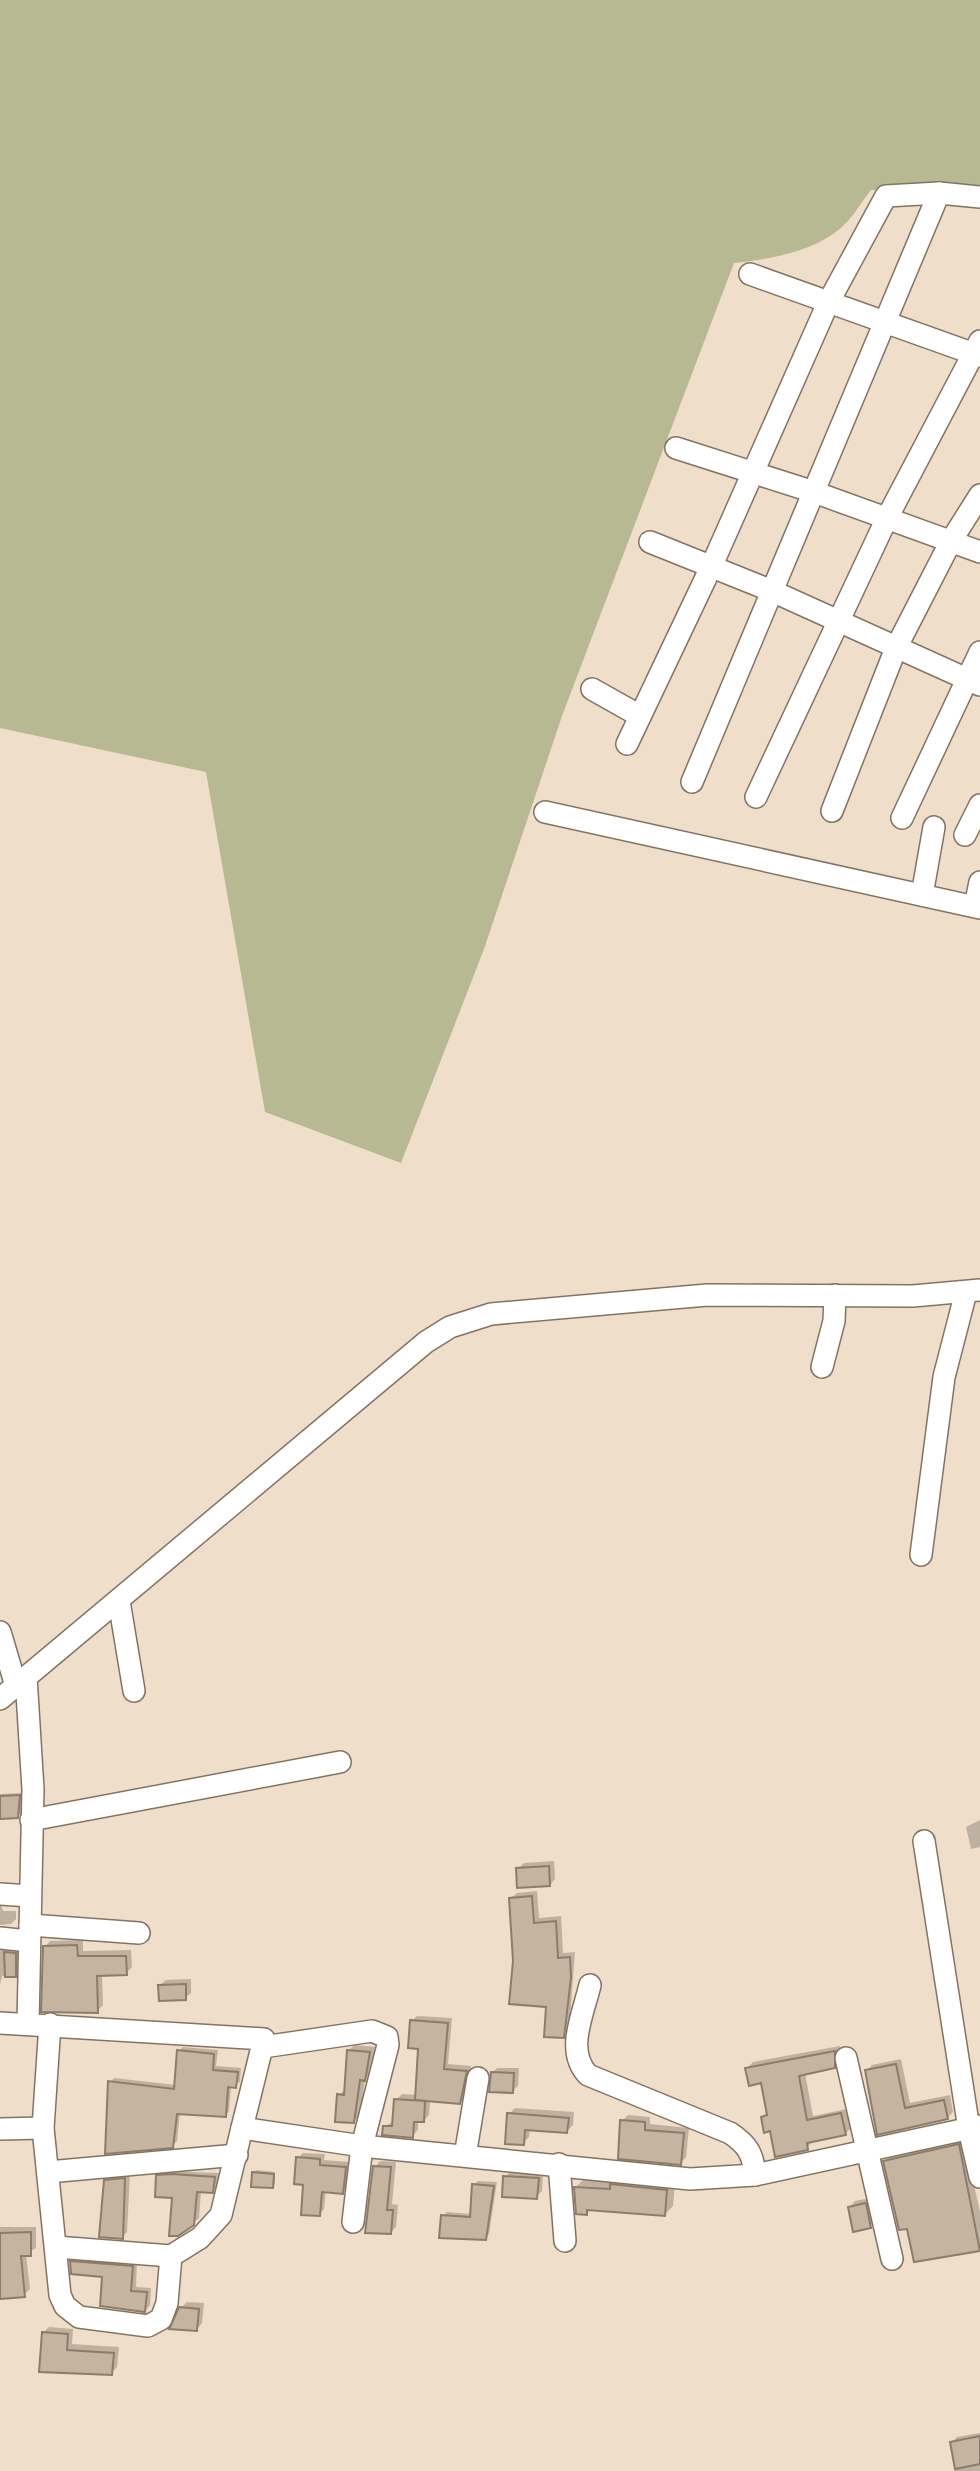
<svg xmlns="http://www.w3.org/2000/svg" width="980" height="2471" viewBox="0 0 980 2471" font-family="'Varela Round',sans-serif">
  <rect width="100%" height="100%" fill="#efdec9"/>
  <!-- green -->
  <path fill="#b6b991" d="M 0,0 L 980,0 L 980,190 L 871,190 C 863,200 856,212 847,222 C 820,251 771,259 734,263 L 562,716 L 484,949 L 401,1163 L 265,1112 L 206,772 L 0,728 Z"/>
  <!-- shadow -->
  <g fill="#0003">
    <path d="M 22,1793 L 21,1813 L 18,1816 L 0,1817 L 0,1794 Z"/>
    <path d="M 980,1820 L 980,1847 L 971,1849 L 966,1827 Z"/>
    <path d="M 554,1861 L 555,1879 L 550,1885 L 518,1869 L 524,1863 Z"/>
    <path d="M 537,1891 L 539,1918 L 561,1916 L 563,1953 L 575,1952 L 569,2031 L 563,2036 L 548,2005 L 515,1961 L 511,1898 L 517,1893 Z"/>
    <path d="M 0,1900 L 3,1911 L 16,1911 L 16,1919 L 11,1924 L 0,1925 Z"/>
    <path d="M 83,1940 L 83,1951 L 131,1950 L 132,1967 L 126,1973 L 102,1974 L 103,2005 L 97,2011 L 45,1947 L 50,1941 Z"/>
    <path d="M 0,1944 L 20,1949 L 20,1971 L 15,1976 L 2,1976 L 0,1985 Z"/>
    <path d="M 191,1979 L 191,1993 L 185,1998 L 160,1985 L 166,1980 Z"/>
    <path d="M 417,2016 L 452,2018 L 448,2064 L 471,2066 L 465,2097 L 460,2102 L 430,2100 L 429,2115 L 423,2121 L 418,2120 L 418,2130 L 412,2136 L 384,2127 L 394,2121 L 396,2100 L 402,2094 L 417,2095 L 420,2047 L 412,2021 Z"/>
    <path d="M 354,2045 L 375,2047 L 371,2073 L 365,2079 L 360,2115 L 354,2121 L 339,2095 L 346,2089 L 348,2051 Z"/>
    <path d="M 840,2046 L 840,2061 L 834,2067 L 805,2073 L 813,2116 L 847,2109 L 851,2128 L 845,2134 L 813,2140 L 807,2148 L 771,2129 L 763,2117 L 768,2112 L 762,2081 L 747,2068 L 753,2062 Z"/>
    <path d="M 183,2047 L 218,2050 L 216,2066 L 241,2068 L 240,2082 L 231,2086 L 229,2111 L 225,2115 L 180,2112 L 177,2141 L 172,2146 L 110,2082 L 114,2078 L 176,2085 L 179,2051 Z"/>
    <path d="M 901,2059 L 910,2103 L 950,2095 L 953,2112 L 947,2118 L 879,2133 L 867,2071 L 872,2065 Z"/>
    <path d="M 497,2068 L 519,2068 L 518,2086 L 512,2091 L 492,2073 Z"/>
    <path d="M 515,2108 L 574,2112 L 573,2125 L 567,2131 L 530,2129 L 529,2137 L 523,2143 L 509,2114 Z"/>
    <path d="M 628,2115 L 650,2117 L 650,2124 L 689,2128 L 686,2157 L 681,2163 L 622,2121 Z"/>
    <path d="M 964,2139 L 980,2212 L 980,2250 L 916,2260 L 909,2227 L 885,2161 L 891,2155 Z"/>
    <path d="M 303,2153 L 325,2154 L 324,2160 L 350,2162 L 348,2187 L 342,2192 L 326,2190 L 324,2209 L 319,2214 L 298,2158 Z"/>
    <path d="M 380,2161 L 396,2162 L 392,2204 L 398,2205 L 396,2227 L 390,2233 L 375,2167 Z"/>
    <path d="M 256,2170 L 275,2172 L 275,2184 L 272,2186 L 254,2173 Z"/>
    <path d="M 163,2171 L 219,2173 L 217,2186 L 212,2191 L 201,2191 L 199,2218 L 193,2223 L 158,2176 Z"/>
    <path d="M 511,2171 L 543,2173 L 542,2191 L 536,2197 L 505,2177 Z"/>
    <path d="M 130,2174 L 127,2232 L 122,2237 L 105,2181 L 111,2176 Z"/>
    <path d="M 584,2179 L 675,2182 L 673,2206 L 665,2214 L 590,2209 L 586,2213 L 576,2187 Z"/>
    <path d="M 478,2181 L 497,2182 L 489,2234 L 485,2238 L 443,2216 L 447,2212 L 472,2214 L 474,2185 Z"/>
    <path d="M 871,2198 L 876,2220 L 870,2226 L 850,2207 L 855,2201 Z"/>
    <path d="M 0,2227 L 36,2227 L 36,2248 L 26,2254 L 30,2289 L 24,2295 L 0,2278 Z"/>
    <path d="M 77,2257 L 137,2262 L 136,2287 L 151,2288 L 150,2305 L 145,2311 L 104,2275 L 72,2262 Z"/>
    <path d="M 187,2302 L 204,2303 L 202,2323 L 197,2329 L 181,2308 Z"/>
    <path d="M 49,2327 L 73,2329 L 72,2344 L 119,2347 L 117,2367 L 111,2373 L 41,2371 L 43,2333 Z"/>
    <path d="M 980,2433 L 980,2471 L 955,2471 L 951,2443 L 957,2437 Z"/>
  </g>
  <!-- building -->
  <g fill="#c5b4a0" stroke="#8c7c69" stroke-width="2">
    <path d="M 20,1795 L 18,1818 L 0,1819 L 0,1796 Z"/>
    <path d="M 549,1866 L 550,1886 L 517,1888 L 516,1868 Z"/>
    <path d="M 532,1896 L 534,1923 L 556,1921 L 558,1958 L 570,1957 L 571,1977 L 564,2038 L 544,2037 L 546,2007 L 509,2004 L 513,1961 L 509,1898 Z"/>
    <path d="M 77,1945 L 78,1956 L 126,1956 L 127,1975 L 97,1976 L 98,2013 L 41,2012 L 43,1946 Z"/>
    <path d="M 4,1952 L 16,1953 L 16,1977 L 5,1977 Z"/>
    <path d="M 186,1984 L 186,2000 L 159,2001 L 158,1985 Z"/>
    <path d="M 410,2020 L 448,2023 L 444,2069 L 467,2071 L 460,2104 L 415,2100 L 418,2049 L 408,2048 Z"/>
    <path d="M 177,2050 L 214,2054 L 213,2070 L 238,2072 L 236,2088 L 228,2087 L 226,2117 L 177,2114 L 173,2148 L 105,2154 L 108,2081 L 174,2089 Z"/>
    <path d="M 347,2050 L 370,2052 L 365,2081 L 360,2080 L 354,2123 L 335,2122 L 337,2094 L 344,2095 Z"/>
    <path d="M 835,2051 L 835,2068 L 799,2076 L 807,2120 L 841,2113 L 846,2135 L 807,2143 L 808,2150 L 775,2157 L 770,2131 L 764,2133 L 761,2117 L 767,2115 L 761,2083 L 749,2086 L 745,2068 Z"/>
    <path d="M 896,2064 L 905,2108 L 944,2100 L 948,2119 L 877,2135 L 865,2070 Z"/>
    <path d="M 491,2072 L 514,2073 L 513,2093 L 489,2092 Z"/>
    <path d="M 394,2099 L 425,2101 L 424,2122 L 414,2122 L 413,2138 L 382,2135 L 383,2126 L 392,2126 Z"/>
    <path d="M 507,2113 L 569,2118 L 567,2133 L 525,2130 L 524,2145 L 505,2144 Z"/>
    <path d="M 620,2120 L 645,2122 L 645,2130 L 684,2133 L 681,2165 L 618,2159 Z"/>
    <path d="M 959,2144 L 980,2251 L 914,2262 L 907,2229 L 899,2230 L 883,2161 Z"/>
    <path d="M 296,2157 L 320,2159 L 320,2165 L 346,2167 L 343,2194 L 322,2192 L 320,2216 L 301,2215 L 303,2185 L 294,2184 Z"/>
    <path d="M 373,2166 L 391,2167 L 387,2210 L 393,2210 L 391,2234 L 365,2233 Z"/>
    <path d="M 252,2172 L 274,2174 L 273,2188 L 251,2187 Z"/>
    <path d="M 172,2174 L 215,2177 L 213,2193 L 197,2192 L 194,2225 L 178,2236 L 169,2236 L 172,2198 L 155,2197 L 156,2175 Z"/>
    <path d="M 503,2176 L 539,2178 L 537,2199 L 502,2197 Z"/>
    <path d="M 125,2178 L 123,2239 L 99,2237 L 104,2180 Z"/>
    <path d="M 472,2184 L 494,2186 L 486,2240 L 439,2238 L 441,2215 L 470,2217 Z"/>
    <path d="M 610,2184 L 667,2190 L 665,2216 L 587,2210 L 587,2215 L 576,2214 L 574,2187 L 610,2189 Z"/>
    <path d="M 866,2203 L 871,2228 L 853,2232 L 848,2207 Z"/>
    <path d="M 31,2232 L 31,2256 L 21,2256 L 25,2297 L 0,2299 L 0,2233 Z"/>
    <path d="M 70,2261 L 133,2266 L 131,2291 L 147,2292 L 145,2312 L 100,2306 L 102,2277 L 71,2274 Z"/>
    <path d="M 179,2307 L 199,2309 L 197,2331 L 169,2329 Z"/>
    <path d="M 42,2332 L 68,2334 L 67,2350 L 114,2353 L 112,2375 L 39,2372 Z"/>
    <path d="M 980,2436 L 980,2464 L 955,2469 L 950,2442 Z"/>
  </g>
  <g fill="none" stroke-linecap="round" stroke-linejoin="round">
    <defs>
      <g id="minor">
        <path d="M 750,274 L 980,356"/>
        <path d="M 676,448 L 814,492 L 980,552"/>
        <path d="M 650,542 L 772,591 L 980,685"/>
        <path d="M 592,689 L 640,716"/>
        <path d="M 627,744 L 712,565 L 828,303 L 886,196 L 939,193 L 980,197"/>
        <path d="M 692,782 L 939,193"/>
        <path d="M 756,797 L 887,518 L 980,341"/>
        <path d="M 832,811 L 896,648 L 951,541 L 980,495"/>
        <path d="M 545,812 L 980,908"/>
        <path d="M 902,818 L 980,652"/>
        <path d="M 965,835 L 980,805"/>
        <path d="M 922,895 L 934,827"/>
        <path d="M 975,906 L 980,882"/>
        <path d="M 822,1367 L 834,1321 L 835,1295"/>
        <path d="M 921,1555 L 944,1377 L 966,1292"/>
        <path d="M 119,1601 L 134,1691"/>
        <path d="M 0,1632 L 16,1686"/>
        <path d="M 26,1677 L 33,1789 L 28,2024"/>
        <path d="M 0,1699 L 426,1342 L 450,1327 L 491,1314 L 707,1295 L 913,1296 L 980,1290"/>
        <path d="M 31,1820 L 340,1762"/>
        <path d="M 924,1841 L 969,2129 L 980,2177"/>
        <path d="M 0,1894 L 30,1896"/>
        <path d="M 30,1925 L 139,1933"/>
        <path d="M 0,1938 L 29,1941"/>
        <path d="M 590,1985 C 583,2015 565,2051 588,2075 L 730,2133 C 748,2145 753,2154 755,2175"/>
        <path d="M 0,2023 L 264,2039 L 242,2128 L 362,2146 L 690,2179 L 755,2175 L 980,2126"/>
        <path d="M 50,2024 L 43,2128 L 60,2295 L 65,2306 L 79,2317 L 148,2326 L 161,2319 L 167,2303 L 171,2256 L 200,2238 L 221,2215 L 242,2128"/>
        <path d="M 263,2047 L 372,2031 L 387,2037 L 388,2045 L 362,2146 L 353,2222"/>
        <path d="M 846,2058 L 892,2259"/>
        <path d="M 0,2129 L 43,2128"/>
        <path d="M 465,2156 L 478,2078"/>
        <path d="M 559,2164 L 565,2241"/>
        <path d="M 48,2172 L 237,2155"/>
        <path d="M 56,2247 L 171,2256"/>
      </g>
    </defs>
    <!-- minor casing -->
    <use href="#minor" stroke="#837461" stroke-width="24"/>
    <!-- minor -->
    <use href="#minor" stroke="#fff" stroke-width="21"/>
  </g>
</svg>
